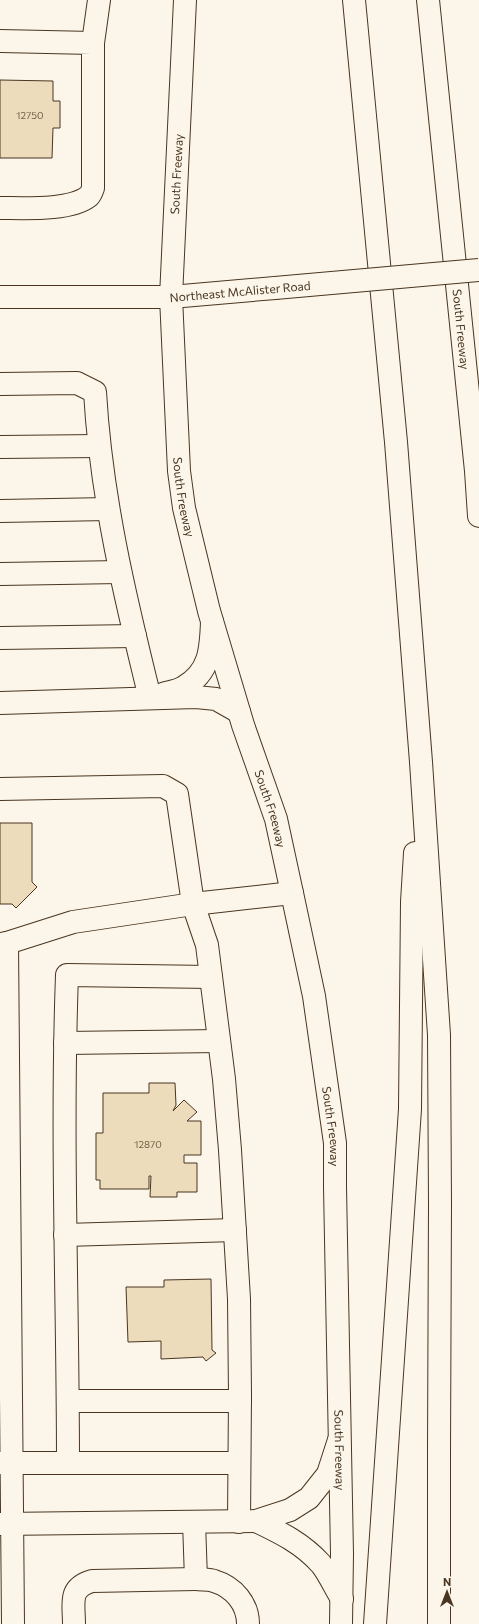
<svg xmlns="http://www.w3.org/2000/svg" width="479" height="1624" viewBox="0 0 479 1624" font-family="Commissioner,sans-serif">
  <rect width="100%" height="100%" fill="#fbf6e9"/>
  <!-- building -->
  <g fill="#ecdcbc" stroke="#4a3520">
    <path d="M 0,80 L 53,81 L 53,101 L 60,101 L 60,128 L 53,128 L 52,158 L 0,158 Z"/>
    <path d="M 0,823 L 32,823 L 32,882 L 37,887 L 16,908 L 12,904 L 0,904 Z"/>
    <path d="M 149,1083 L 175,1083 L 176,1105 L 173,1111 L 184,1100 L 197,1112 L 187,1121 L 201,1121 L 201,1155 L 184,1155 L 184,1163 L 197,1163 L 197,1192 L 177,1192 L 177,1197 L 150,1197 L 151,1176 L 149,1176 L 149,1189 L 100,1189 L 100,1180 L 96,1180 L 96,1133 L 103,1133 L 103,1093 L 149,1093 Z"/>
    <path d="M 211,1279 L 212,1350 L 216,1353 L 206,1361 L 203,1357 L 161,1359 L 161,1341 L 128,1342 L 126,1287 L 164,1287 L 164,1280 Z"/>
  </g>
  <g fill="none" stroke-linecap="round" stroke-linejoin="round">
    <defs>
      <g id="minor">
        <path d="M 0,41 L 93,43 L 93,188 C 92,191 91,194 89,196 C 71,211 23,208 0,208"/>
        <path d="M 93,43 L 99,0"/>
        <path d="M 0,297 L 171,297 L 275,288"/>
        <path d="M 0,384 L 77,383 L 95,392 C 101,497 125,597 150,698"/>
        <path d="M 0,447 L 99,446"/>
        <path d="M 0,511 L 108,509"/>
        <path d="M 0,574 L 120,572"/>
        <path d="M 0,638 L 135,636"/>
        <path d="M 163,694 C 169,692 178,691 184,687 C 210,672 211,649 212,622"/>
        <path d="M 0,703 L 196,697 L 216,699 L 239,712"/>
        <path d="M 0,789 L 163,786 L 177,794 L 193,904 L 207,945 L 224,1079 L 230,1150 L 239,1299 L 240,1395 L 239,1522"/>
        <path d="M 7,943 L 13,1624"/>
        <path d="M 0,944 L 7,943 L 73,922 L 193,904 L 292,893"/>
        <path d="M 65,1043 L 219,1041"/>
        <path d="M 65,1235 L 235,1230"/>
        <path d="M 68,1401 L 240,1401"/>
        <path d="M 0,1463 L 239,1463"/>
        <path d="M 68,1463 C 68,1300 61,1138 67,975 L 211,977"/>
        <path d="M 256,1521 C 281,1533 302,1543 321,1564 C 329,1574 335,1588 342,1599"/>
        <path d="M 0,1524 L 256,1521 L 290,1510 L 309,1498 L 328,1474 L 339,1440"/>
        <path d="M 196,1579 C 201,1580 209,1579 214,1581 C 234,1587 248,1604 248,1624"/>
        <path d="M 74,1624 C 74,1603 68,1588 92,1581 L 196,1579 L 194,1522"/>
      </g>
      <g id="major">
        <path id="s1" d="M 185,0 L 171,297 L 179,471 L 184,508 L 209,611 L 243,725 L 276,819 L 292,893 L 314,996 L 335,1143 L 335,1187 L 342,1554 L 341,1624"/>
      </g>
      <g id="highway">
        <path d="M 354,0 L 396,442 L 421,762 L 439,1035 L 440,1204 L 439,1451 L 439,1624"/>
        <path id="s2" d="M 428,0 L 476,471 L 479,516"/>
        <path d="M 375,1624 L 410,1109 L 412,902 L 415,853"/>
      </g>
    </defs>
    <!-- minor casing -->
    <use href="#minor" stroke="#4a3520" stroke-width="24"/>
    <!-- major casing -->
    <use href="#major" stroke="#4a3520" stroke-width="24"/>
    <!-- highway casing -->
    <use href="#highway" stroke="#4a3520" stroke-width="24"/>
    <!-- minor -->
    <use href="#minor" stroke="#fbf6e9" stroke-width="22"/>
    <!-- major -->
    <use href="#major" stroke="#fbf6e9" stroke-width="22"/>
    <!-- highway -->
    <use href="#highway" stroke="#fbf6e9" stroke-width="22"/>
    <defs>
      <path id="minor-bridge" d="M 275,288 L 479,270"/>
    </defs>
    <!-- minor-bridge casing -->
    <use href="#minor-bridge" stroke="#4a3520" stroke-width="24" stroke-linecap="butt"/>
    <!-- minor-bridge -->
    <use href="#minor-bridge" stroke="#fbf6e9" stroke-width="22"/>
  </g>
  <g text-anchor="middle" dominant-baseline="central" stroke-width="3" stroke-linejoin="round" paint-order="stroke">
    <!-- number labels -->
    <g font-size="10" fill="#725f47">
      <text x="30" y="115">12750</text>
      <text x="148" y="1144">12870</text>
    </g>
    <!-- street labels -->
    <g font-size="12" fill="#4a3520" stroke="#fbf6e9">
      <text transform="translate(176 174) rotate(-87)">South Freeway</text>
      <text transform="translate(240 291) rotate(-5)">Northeast McAlister Road</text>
      <text stroke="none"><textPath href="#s2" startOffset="331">South Freeway</textPath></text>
      <text stroke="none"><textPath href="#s1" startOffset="498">South Freeway</textPath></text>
      <text stroke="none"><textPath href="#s1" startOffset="822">South Freeway</textPath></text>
      <text stroke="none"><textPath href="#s1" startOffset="1146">South Freeway</textPath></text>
      <text stroke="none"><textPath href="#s1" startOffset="1470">South Freeway</textPath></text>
    </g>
  </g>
  <!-- north arrow -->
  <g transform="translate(447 1592)" stroke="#fbf6e9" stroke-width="3" paint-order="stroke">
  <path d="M0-3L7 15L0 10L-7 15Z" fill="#4a3520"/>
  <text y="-6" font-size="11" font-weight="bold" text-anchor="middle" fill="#4a3520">N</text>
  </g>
</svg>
